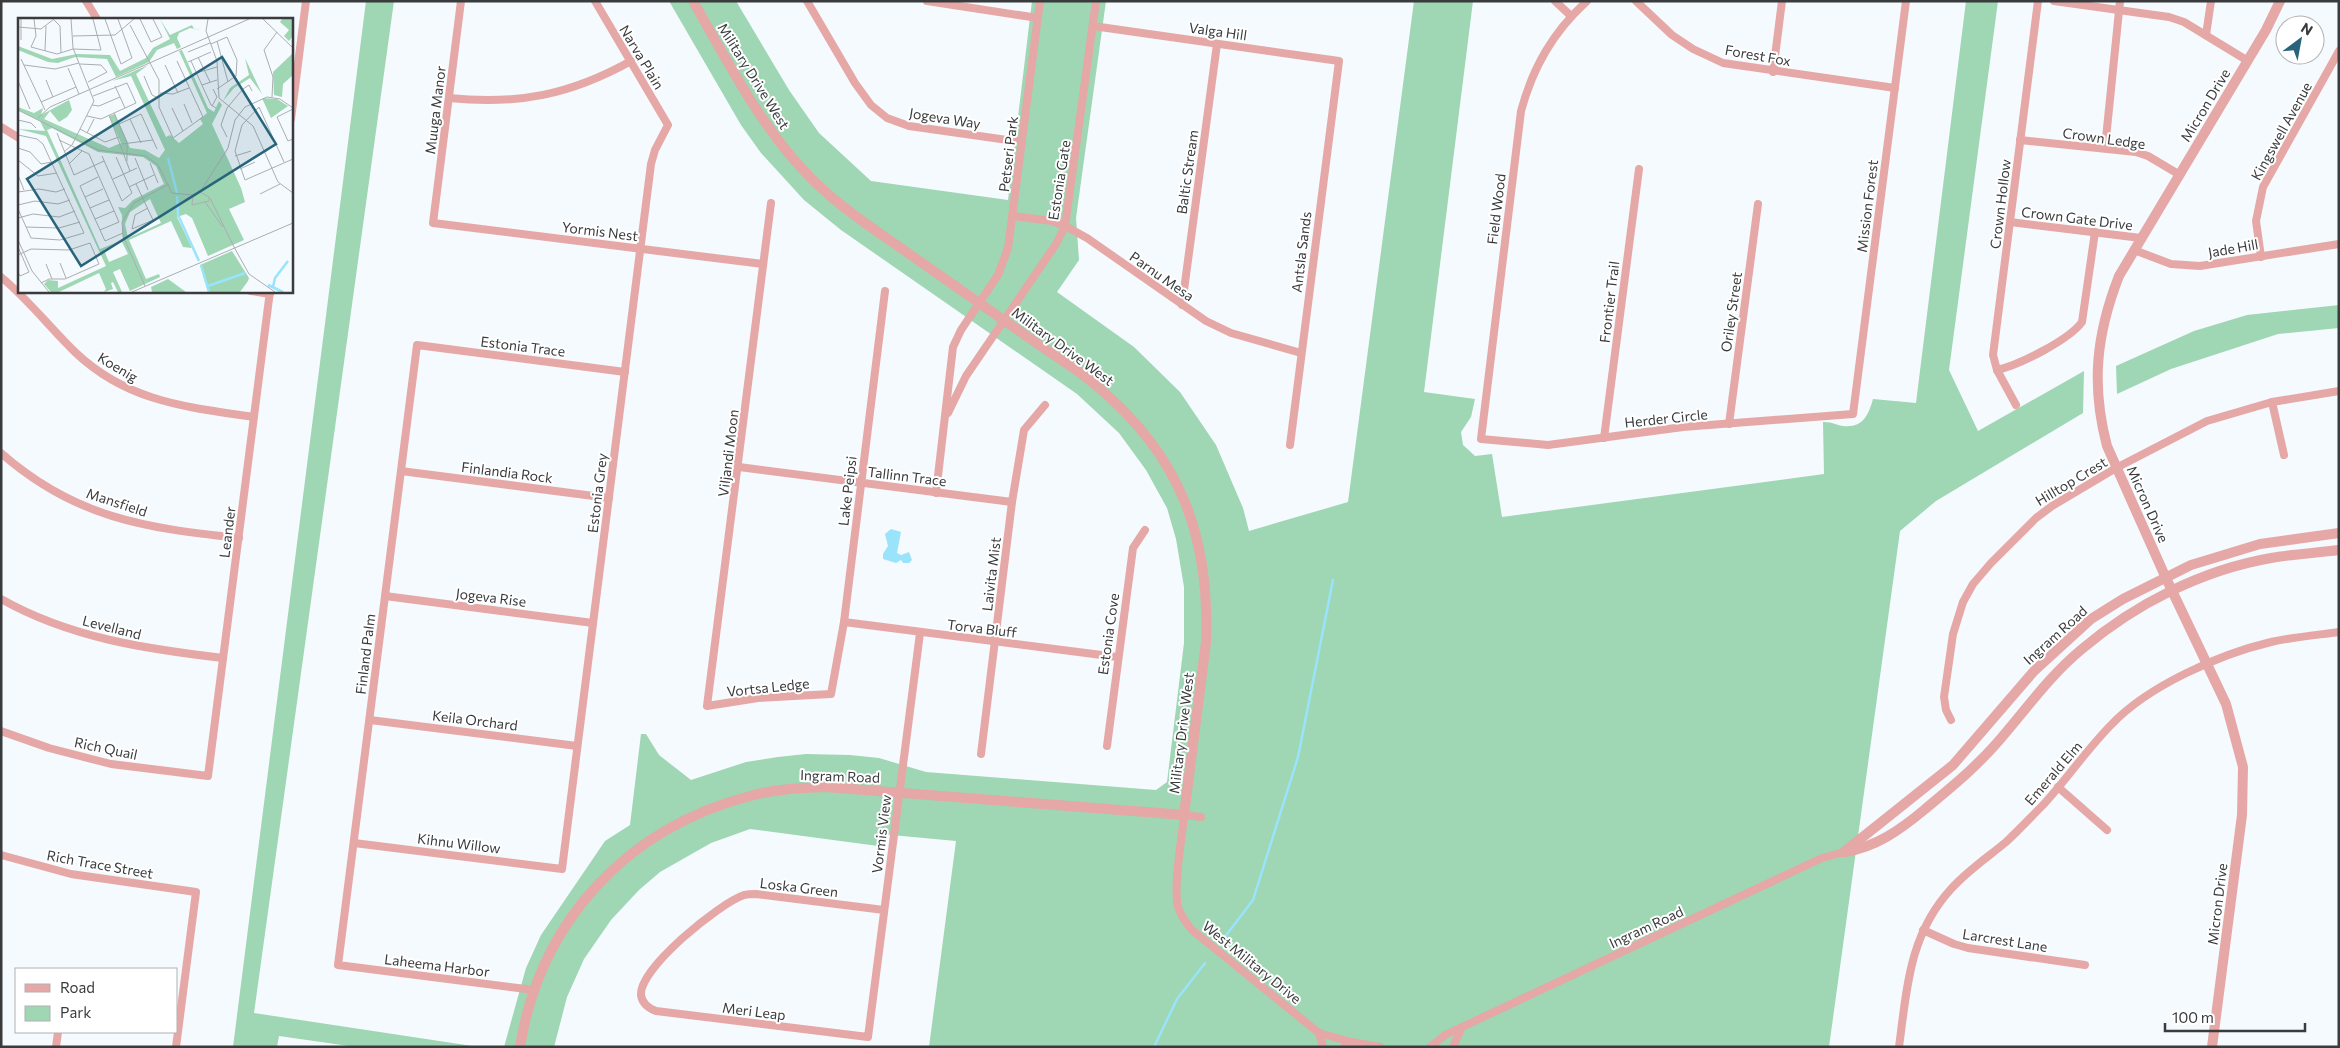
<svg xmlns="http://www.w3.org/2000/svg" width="2340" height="1048" viewBox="0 0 2340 1048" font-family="Commissioner,sans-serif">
  <rect width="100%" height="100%" fill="#f5fafe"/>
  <!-- green -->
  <g fill="#9fd6b3">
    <path d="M 366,1 L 394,1 L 254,1013 L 479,1047 L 356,1047 L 279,1036 L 277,1047 L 233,1047 Z"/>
    <path d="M 669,1 L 736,1 L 789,90 L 819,133 L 871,181 L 1008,200 L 1032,1 L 1106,1 L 1076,218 L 1079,260 L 1057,292 L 1134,347 L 1180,392 L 1216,445 L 1243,508 L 1249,531 L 1348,502 L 1414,1 L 1473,1 L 1424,392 L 1475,399 L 1471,417 L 1461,432 L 1463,445 L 1475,456 L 1492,454 L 1502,517 L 1824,474 L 1823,422 C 1834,422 1835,425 1843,426 C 1863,428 1868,416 1873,399 L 1916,403 L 1966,1 L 1998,1 L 1949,370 L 1978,431 L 2084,371 L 2083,413 L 1936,501 L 1900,531 L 1829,1047 L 929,1047 L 956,841 L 881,834 L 878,846 L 750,829 L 711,843 L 660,872 L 639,890 L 611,920 L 584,959 L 567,997 L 554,1047 L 504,1047 L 526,968 L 541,935 L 605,841 L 630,825 L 641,734 L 646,734 L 659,755 L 691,780 L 746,762 L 778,757 L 806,754 L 850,755 L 879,758 L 926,772 L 1156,790 L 1167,782 L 1184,643 L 1184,587 L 1176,539 L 1167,508 L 1146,470 L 1119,433 L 1077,394 L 841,230 L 804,200 L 761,153 L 741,125 Z"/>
    <path d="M 2339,305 L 2339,328 L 2278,334 L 2171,369 L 2117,394 L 2116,366 L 2194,331 L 2247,315 Z"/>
  </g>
  <!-- water -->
  <path fill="#99e4fb" d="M 891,529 L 901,532 L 897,553 L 901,555 L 909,552 L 912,560 L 909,563 L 903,563 L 901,560 L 896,563 L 883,559 L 883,554 L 888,546 L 885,534 Z"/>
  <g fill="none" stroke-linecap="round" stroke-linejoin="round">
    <!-- stream -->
    <g stroke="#99e4fb" stroke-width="2.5">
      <path d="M 1224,938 L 1253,900 L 1298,757 L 1333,580"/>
      <path d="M 1154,1047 L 1177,999 L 1205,963"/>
    </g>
    <!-- minor -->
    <g stroke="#e5a8a6" stroke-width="8">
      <path d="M 86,1 L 97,19"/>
      <path d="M 461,1 L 433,223 L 763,264"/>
      <path d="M 807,1 L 855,83 L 871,105 L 887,118 L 909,126 L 1022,142"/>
      <path d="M 927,1 L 1038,18"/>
      <path d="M 1555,1 L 1571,16"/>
      <path d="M 1587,1 C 1553,32 1533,67 1521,111 L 1481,439 L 1548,445 L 1683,427 L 1853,414 L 1906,1"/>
      <path d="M 1636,1 L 1672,35 L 1693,49 L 1723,63 L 1895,88"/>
      <path d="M 2054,1 L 2169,17 L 2184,22 L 2248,61"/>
      <path d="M 1093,26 L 1339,61 L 1290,445"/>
      <path d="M 2206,35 L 2211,1"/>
      <path d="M 1773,72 L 1782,1"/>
      <path d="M 449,98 C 518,105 570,95 631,61"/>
      <path d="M 291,119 L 306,1"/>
      <path d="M 1,127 L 19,138"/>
      <path d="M 2020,140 L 2136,152 L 2148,156 L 2180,175"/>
      <path d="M 2105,148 L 2120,1"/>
      <path d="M 771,203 L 707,706 L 758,698 L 831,694 L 844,622 L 885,291"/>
      <path d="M 1013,216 L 1052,221 L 1065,226 L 1087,238 L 1206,321 L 1231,333 L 1301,353"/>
      <path d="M 2010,222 L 2141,238"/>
      <path d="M 2134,250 L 2171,264 L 2200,266 L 2339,244"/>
      <path d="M 2261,257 L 2256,221 L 2263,187 L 2339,51"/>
      <path d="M 1,277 C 29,300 50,328 76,353 C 128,402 187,407 254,417"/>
      <path d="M 251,291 L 270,294"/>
      <path d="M 1182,305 L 1217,44"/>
      <path d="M 1997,370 C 2019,365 2069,340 2082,322 L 2095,232"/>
      <path d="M 2272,402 L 2284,455"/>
      <path d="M 2016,405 L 1997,370 L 1993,355 L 2038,1"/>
      <path d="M 948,413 L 966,376 L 1056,244 L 1065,226 L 1096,1"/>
      <path d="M 1729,424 L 1758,204"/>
      <path d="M 1604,438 L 1639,169"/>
      <path d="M 1,453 C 75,518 145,528 239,538"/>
      <path d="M 739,467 L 1012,502"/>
      <path d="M 401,471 L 609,498"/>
      <path d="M 936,493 L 953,347 L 961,330 L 998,275 L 1008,248 L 1040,1"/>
      <path d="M 385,596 L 593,623"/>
      <path d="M 1,599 C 70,638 146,649 223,658"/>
      <path d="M 844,622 L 1117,657"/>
      <path d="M 370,720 L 577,746"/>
      <path d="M 1951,720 L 1946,710 L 1944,697 L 1953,634 L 1963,602 L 1973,584 L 1991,563 L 2036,518 L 2052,506 L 2116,468 L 2207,421 L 2272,402 L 2339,391"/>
      <path d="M 1,731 L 49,748 L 111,764 L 208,776 L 270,291"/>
      <path d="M 1107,746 L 1133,548 L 1145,530"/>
      <path d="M 981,754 L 1012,502 L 1024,430 L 1045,405"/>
      <path d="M 2058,787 L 2107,830"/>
      <path d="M 1201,817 L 1184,815 C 1182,839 1173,885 1178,907 C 1181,916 1186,923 1192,930 L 1319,1033 L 1351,1042"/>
      <path d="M 354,843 L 562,869 L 651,164 L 655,150 L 668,125 L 595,1"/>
      <path d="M 1,855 L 71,874 L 196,892 L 176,1047"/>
      <path d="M 884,910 L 756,894 C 752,894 748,894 744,895 C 720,903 639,968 641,995 C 642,1003 648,1008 656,1011 L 868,1037 L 920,633"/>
      <path d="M 1923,930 L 1954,944 L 1968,948 L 2085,965"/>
      <path d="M 534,990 L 338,965 L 417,345 L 625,372"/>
      <path d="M 1319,1033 L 1323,1047"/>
      <path d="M 56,1047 L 58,1032"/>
      <path d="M 1344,1047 L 1351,1042 L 1380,1047"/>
      <path d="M 1430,1047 L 1445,1035 L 1822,858 L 1844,852"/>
      <path d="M 1453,1047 L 1461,1029"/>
      <path d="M 1899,1047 C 1907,988 1909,935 1951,889 C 1967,871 1988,857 2006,842 C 2019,830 2031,817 2043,805 C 2067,779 2087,749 2112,724 C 2148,686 2220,654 2271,642 C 2293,637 2317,635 2339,632"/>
    </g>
    <!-- tertiary -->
    <g stroke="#e5a8a6" stroke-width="10">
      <path d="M 1844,852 L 1953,765 L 2034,671 L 2091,619 L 2123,599 L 2191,565 L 2260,544 L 2339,533"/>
      <path d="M 1845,852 C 1876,847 1900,830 1924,810 C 1949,789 1974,769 1996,744 C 2025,711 2049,676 2082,649 C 2135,604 2202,570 2271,558 C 2293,554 2316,553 2339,550"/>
      <path d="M 520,1047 C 540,921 627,828 750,796 C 775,789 800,788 826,787 L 1184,815 L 1206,642 C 1210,536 1180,456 1098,387 C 1079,370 1056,357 1035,342 C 995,314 955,286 915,258 C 886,237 855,218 828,194 C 768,142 732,69 693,1"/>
      <path d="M 2212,1047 L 2242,815 L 2243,767 L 2226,704 L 2165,576 L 2107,446 C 2091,385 2096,335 2119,276 L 2266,30 L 2280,1"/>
    </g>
  </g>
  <g text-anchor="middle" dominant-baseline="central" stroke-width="4" stroke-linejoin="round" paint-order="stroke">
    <!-- street labels -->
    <g font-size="14" fill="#393b3d" stroke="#fff">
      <text transform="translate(1218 31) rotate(8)">Valga Hill</text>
      <text transform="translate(1758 55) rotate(10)">Forest Fox</text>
      <text transform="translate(642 57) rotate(59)">Narva Plain</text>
      <text transform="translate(754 76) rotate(58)">Military Drive West</text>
      <text transform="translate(2205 105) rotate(-59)">Micron Drive</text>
      <text transform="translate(435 110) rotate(-83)">Muuga Manor</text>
      <text transform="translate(945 118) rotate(9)">Jogeva Way</text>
      <text transform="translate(2281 131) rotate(-61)">Kingswell Avenue</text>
      <text transform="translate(2104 138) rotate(8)">Crown Ledge</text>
      <text transform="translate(1008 154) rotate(-83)">Petseri Park</text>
      <text transform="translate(1187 172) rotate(-82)">Baltic Stream</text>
      <text transform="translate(1059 180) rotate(-81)">Estonia Gate</text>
      <text transform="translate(2000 204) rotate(-83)">Crown Hollow</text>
      <text transform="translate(1867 206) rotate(-83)">Mission Forest</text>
      <text transform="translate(1496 209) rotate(-83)">Field Wood</text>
      <text transform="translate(2077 218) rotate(7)">Crown Gate Drive</text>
      <text transform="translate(600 231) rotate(7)">Yormis Nest</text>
      <text transform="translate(2233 248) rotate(-10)">Jade Hill</text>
      <text transform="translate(1301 252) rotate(-83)">Antsla Sands</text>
      <text transform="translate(1162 276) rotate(35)">Parnu Mesa</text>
      <text transform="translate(1609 302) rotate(-83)">Frontier Trail</text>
      <text transform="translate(1731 312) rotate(-82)">Oriley Street</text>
      <text transform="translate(523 346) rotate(7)">Estonia Trace</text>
      <text transform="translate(1063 346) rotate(36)">Military Drive West</text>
      <text transform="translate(118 367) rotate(31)">Koenig</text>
      <text transform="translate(1666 418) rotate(-6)">Herder Circle</text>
      <text transform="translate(728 453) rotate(-83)">Viljandi Moon</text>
      <text transform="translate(507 472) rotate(7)">Finlandia Rock</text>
      <text transform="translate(907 476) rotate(7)">Tallinn Trace</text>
      <text transform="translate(2071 481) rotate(-31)">Hilltop Crest</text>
      <text transform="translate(847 491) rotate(-83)">Lake Peipsi</text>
      <text transform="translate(597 493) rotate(-83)">Estonia Grey</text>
      <text transform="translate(117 502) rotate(18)">Mansfield</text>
      <text transform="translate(2148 504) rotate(66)">Micron Drive</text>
      <text transform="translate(227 532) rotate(-83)">Leander</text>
      <text transform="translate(991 574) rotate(-83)">Laivita Mist</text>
      <text transform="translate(491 597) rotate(7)">Jogeva Rise</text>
      <text transform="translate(112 627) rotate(14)">Levelland</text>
      <text transform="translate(982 628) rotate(7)">Torva Bluff</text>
      <text transform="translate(1108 634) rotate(-82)">Estonia Cove</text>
      <text transform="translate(2055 635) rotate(-42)">Ingram Road</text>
      <text transform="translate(365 654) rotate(-83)">Finland Palm</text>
      <text transform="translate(768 687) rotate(-6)">Vortsa Ledge</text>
      <text transform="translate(475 720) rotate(7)">Keila Orchard</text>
      <text transform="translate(1181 733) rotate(-83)">Military Drive West</text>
      <text transform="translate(106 748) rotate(12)">Rich Quail</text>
      <text transform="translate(2053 773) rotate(-49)">Emerald Elm</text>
      <text transform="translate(840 776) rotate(2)">Ingram Road</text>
      <text transform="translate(881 834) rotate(-83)">Vormis View</text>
      <text transform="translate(459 843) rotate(7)">Kihnu Willow</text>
      <text transform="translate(100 864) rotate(10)">Rich Trace Street</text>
      <text transform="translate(799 887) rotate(7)">Loska Green</text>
      <text transform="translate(2217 904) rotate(-83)">Micron Drive</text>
      <text transform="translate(1646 927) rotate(-25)">Ingram Road</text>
      <text transform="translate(2005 940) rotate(9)">Larcrest Lane</text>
      <text transform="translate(1252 962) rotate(39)">West Military Drive</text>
      <text transform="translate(437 965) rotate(7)">Laheema Harbor</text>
      <text transform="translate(754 1011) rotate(7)">Meri Leap</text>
    </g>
  </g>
  <!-- overview -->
  <g transform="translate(18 18)">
    <rect width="275" height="275" fill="#f5fafe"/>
    <path d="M 142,1 L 152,17 L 174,7 L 176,11 L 184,12 L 172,10 L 161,15 L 159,20 L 163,29 L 159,31 L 156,25 L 139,32 L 131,44 L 98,59 L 89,41 L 57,39 L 40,45 L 30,44 L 0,32 L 0,28 L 34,41 L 59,36 L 92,37 L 102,53 L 128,40 L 135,30 L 152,21 ZM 264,1 L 275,1 L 275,18 L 271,23 L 266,18 L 271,12 L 262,4 ZM 164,32 L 190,90 L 196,94 L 201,83 L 204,87 L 194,106 L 223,170 L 227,184 L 211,191 L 226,222 L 190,238 L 174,200 L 168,196 L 159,199 L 174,230 L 165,229 L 153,203 L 111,222 L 128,261 L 141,256 L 142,259 L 112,273 L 102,251 L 95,254 L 104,274 L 100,274 L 95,264 L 93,265 L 95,271 L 86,274 L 88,271 L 81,255 L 41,274 L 33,274 L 26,266 L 30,262 L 40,263 L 40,270 L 88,248 L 28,118 L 0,111 L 27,113 L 22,103 L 0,92 L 0,89 L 16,95 L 25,90 L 23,97 L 51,82 L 54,92 L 49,99 L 41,104 L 32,93 L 26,101 L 91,130 L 103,125 L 91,98 L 97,96 L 112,130 L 127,132 L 141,140 L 147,132 L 113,58 L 94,63 L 130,47 L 118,56 L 148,119 L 152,117 L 161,125 L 185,106 L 182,101 L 189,95 L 161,33 ZM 34,110 L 80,134 L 125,139 L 138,148 L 146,166 L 115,182 L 107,190 L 100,189 L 104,197 L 105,222 L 82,231 L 29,112 ZM 132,181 L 143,205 L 110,220 L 107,206 L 112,194 ZM 104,224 L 110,236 L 91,244 L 86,232 ZM 275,35 L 275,57 L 265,66 L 264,79 L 256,77 L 255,54 ZM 227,40 L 244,76 L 232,60 L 216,70 L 205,83 L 212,70 L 231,57 ZM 244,80 L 259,81 L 270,88 L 253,100 ZM 214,233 L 231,260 L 230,263 L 222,274 L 190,274 L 182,247 ZM 150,261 L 168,274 L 134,274 L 133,269 Z" fill="#9fd6b3" fill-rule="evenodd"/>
    <path fill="none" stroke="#99e4fb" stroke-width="2.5" d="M 150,140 L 159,175M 159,178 L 160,197 L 181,243M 183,247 L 191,274M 250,267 L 265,274M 190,268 L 227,255M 255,269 L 257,260 L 270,243"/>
    <path fill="none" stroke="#aaaeb1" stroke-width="1" d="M 3,1 L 3,22M 16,1 L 18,18 L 13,29 L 39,36 L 55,31 L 83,32 L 75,1M 35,1 L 42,8 L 43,35M 87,1 L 103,46 L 114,40 L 100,1M 122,1 L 133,24 L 144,19 L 135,1M 190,1 L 188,13 L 199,43 L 201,80 L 235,108 L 260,164 L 275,175M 245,1 L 275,30M 112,7 L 141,62 L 141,89 L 155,120 L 185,99 L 159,43M 0,9 L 23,11 L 36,1M 55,18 L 97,17 L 116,1M 199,23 L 210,64M 193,26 L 209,19 L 219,42 L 218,58 L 199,71M 27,33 L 28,8M 170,34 L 192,25M 180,39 L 192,64M 3,41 L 27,92M 173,43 L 193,87 L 198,90M 170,44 L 193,34M 62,46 L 83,47 L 89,54 L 70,64M 6,47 L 37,51 L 61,45M 147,47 L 160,75M 50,50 L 61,76M 178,55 L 199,49M 126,58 L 134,77 L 140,80M 28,62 L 35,79M 0,63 L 12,91M 184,67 L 199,62M 97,68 L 107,90M 142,75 L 155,76 L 171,70M 254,79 L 255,59 L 246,32 L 259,14M 23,84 L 58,69M 166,86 L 174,105M 74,87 L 81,88 L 102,79M 194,88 L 199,79 L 195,71M 154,90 L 165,113M 275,91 L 259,99 L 270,123 L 275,121M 0,92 L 80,132 L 128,138 L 140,147 L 154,175 L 175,177M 96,95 L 109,124 L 109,143M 91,97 L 112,153M 69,98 L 83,101 L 118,85 L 109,65 L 75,78M 20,100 L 32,89 L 231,1M 112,101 L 123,125M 0,102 L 13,105 L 18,110M 101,106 L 123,96 L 139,131M 62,111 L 87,124 L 101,119M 39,115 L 56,157 L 86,143M 69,115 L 76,101M 0,117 L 19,121 L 25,126 L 66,215 L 42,222 L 13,220 L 0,191M 209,119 L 203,107 L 209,90 L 225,71 L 231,67 L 234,73M 41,122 L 71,136 L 101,204 L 82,212M 104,126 L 135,122M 0,130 L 12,134 L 23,146 L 34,144M 46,134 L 54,127 L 76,83 L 55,30 L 53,1M 84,138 L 104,183 L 114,175 L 98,139M 217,138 L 233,133M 117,140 L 130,172M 0,142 L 20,158 L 39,155M 266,144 L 241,89 L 224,107 L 217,133 L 227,162 L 275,141M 132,145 L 140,165M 51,146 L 64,133M 222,151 L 237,144M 0,157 L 6,172M 80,159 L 62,168 L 87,223 L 105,215M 95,161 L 119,150M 118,166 L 135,202 L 114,211 L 117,197 L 130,190M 111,169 L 136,157M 0,174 L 21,171 L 38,174 L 47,171M 182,174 L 210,130 L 217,102 L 227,89 L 249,79 L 262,81 L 275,90M 182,174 L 191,179 L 191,183 L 174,187 L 175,177 ZM 242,176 L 262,166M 67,179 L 85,171M 192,180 L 216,229M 187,184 L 205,209M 0,187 L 17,183 L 40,186 L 52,182M 72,190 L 91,182M 0,200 L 15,196 L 41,199 L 57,193M 77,201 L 96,193M 8,209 L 41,210 L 62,204M 0,222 L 14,253 L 31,274M 0,229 L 11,254 L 2,258 L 0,254M 216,229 L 231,256 L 257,274M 0,237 L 13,231 L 51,232 L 72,225 L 81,246 L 47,261 L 31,261 L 23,265M 42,245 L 48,260M 28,246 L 34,261M 127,268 L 105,218 L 104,204 L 116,185 L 151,166M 114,274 L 275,205"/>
    <path fill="#28657b" fill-opacity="0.15" stroke="#28657b" stroke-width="2.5" d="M 204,39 L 258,126 L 63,248 L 9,161 Z"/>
    <rect width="275" height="275" fill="none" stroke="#393b3d" stroke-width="2.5"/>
  </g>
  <!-- border -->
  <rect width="2340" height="1048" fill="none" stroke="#393b3d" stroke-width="5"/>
  <!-- legend -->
  <rect x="15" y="968" width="162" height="65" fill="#ffffff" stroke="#b0b1b1"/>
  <rect x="25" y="984" width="25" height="8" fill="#e5a8a6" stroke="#b0b1b1"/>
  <text x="60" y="993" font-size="15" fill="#393b3d">Road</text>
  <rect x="25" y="1006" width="25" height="15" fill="#9fd6b3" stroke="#b0b1b1"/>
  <text x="60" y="1018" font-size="15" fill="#393b3d">Park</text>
  <!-- north arrow -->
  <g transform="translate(2300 40) rotate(32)"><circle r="24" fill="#ffffff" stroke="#b0b1b1"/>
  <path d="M0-4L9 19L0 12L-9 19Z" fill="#28657b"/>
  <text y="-8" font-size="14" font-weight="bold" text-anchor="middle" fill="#393b3d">N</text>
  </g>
  <!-- scale -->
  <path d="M2165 1023v8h140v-8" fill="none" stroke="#393b3d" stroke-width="2.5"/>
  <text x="2172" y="1023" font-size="15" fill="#393b3d" stroke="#ffffff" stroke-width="4" paint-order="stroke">100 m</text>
</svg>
